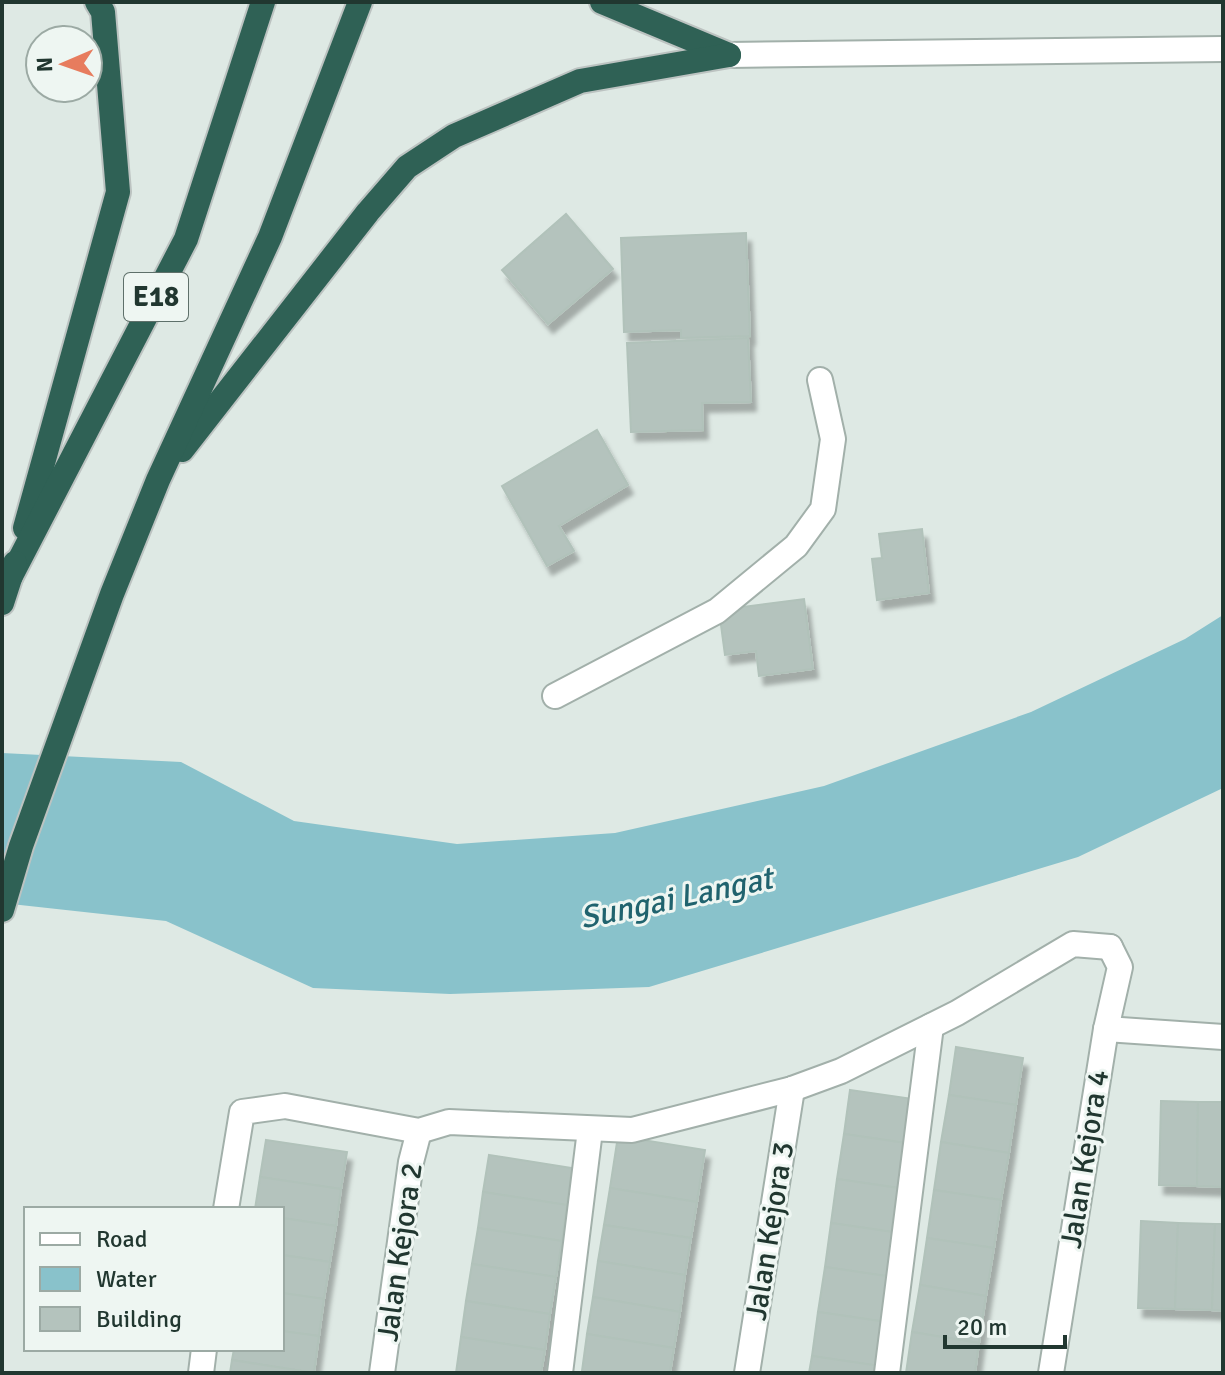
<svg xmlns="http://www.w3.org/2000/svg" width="1225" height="1375" viewBox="0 0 1225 1375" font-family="Signika,sans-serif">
  <defs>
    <filter id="shadow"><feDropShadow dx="5" dy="9" stdDeviation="2" flood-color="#0004"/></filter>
  </defs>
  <rect width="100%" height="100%" fill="#dee9e4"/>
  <!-- water -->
  <path fill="#89c2cb" d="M 1223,615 L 1223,788 L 1078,857 L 649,987 L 450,994 L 313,988 L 166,921 L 2,903 L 2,753 L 181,762 L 294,821 L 457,844 L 615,833 L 824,786 L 1031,712 L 1185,639 Z"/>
  <!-- building -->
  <g fill="#b4c3bd" stroke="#b1c2ba" stroke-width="2" filter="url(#shadow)">
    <path d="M 566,214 L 613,269 L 548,324 L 502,270 Z"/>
    <path d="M 746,233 L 750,336 L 681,338 L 681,330 L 624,332 L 621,238 Z"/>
    <path d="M 748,338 L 751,402 L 702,403 L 703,430 L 631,432 L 627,343 Z"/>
    <path d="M 597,430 L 628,485 L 559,526 L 574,551 L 547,566 L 502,486 Z"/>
    <path d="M 922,529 L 929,593 L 877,600 L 872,559 L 882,558 L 879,534 Z"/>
    <path d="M 804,599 L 813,669 L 759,676 L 756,651 L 725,655 L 719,610 Z"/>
    <path d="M 956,1047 L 1023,1058 L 1016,1105 L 949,1095 Z"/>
    <path d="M 850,1090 L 920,1100 L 913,1144 L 844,1134 Z"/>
    <path d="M 949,1095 L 1016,1105 L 1009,1153 L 941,1142 Z"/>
    <path d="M 1161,1101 L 1198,1102 L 1197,1186 L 1159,1185 Z"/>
    <path d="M 1198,1102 L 1223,1102 L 1223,1187 L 1197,1186 Z"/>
    <path d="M 844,1134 L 913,1144 L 906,1189 L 837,1179 Z"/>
    <path d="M 618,1136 L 705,1150 L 697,1202 L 610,1188 Z"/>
    <path d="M 266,1140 L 347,1152 L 341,1189 L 260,1177 Z"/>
    <path d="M 941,1142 L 1009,1153 L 1001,1200 L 934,1190 Z"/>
    <path d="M 489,1155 L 572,1168 L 567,1205 L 483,1192 Z"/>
    <path d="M 260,1177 L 341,1189 L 336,1226 L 282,1218 L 282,1209 L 255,1209 Z"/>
    <path d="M 837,1179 L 906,1189 L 900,1233 L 831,1223 Z"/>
    <path d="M 610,1188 L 697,1202 L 691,1238 L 604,1225 Z"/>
    <path d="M 934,1190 L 1001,1200 L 994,1248 L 927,1238 Z"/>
    <path d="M 483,1192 L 567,1205 L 562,1241 L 478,1228 Z"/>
    <path d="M 282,1218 L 336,1226 L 330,1262 L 282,1255 Z"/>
    <path d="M 1141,1221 L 1178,1223 L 1175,1309 L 1138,1308 Z"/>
    <path d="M 831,1223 L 900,1233 L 893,1277 L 825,1267 Z"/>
    <path d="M 1178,1223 L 1215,1224 L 1212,1310 L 1175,1309 Z"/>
    <path d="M 1215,1224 L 1223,1224 L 1223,1311 L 1212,1310 Z"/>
    <path d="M 604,1225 L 691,1238 L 685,1275 L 598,1261 Z"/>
    <path d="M 478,1228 L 562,1241 L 556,1277 L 472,1264 Z"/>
    <path d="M 927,1238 L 994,1248 L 986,1296 L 920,1285 Z"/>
    <path d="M 282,1255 L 330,1262 L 324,1299 L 282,1293 Z"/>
    <path d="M 598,1261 L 685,1275 L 680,1312 L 593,1297 Z"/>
    <path d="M 472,1264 L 556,1277 L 550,1314 L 466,1301 Z"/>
    <path d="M 825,1267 L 893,1277 L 887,1322 L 818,1312 Z"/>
    <path d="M 920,1285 L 986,1296 L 979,1343 L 912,1332 Z"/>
    <path d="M 282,1293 L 324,1299 L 319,1336 L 282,1331 Z"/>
    <path d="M 593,1297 L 680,1312 L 674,1348 L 587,1334 Z"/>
    <path d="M 466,1301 L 550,1314 L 545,1350 L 461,1337 Z"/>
    <path d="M 818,1312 L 887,1322 L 880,1366 L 812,1356 Z"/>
    <path d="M 282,1331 L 319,1336 L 314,1373 L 232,1360 L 234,1349 L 282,1349 Z"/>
    <path d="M 912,1332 L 979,1343 L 975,1373 L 906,1373 Z"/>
    <path d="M 587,1334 L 674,1348 L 670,1373 L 582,1371 Z"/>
    <path d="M 461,1337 L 545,1350 L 541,1373 L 456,1373 Z"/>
    <path d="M 812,1356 L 880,1366 L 879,1373 L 809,1373 Z"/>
    <path d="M 232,1360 L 314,1373 L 230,1373 Z"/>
  </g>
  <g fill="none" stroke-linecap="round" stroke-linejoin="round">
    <defs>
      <g id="service">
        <path d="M 555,696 L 717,611 L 796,546 L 823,509 L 833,439 L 820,380"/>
        <path d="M 226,1209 L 242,1112 L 285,1106 L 419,1131 L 449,1122 L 632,1130 L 792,1089 L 841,1071 L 957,1013 L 1073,944 L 1110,947"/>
        <path d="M 201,1373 L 204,1349"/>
        <path d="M 560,1373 L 590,1130"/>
        <path d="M 887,1373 L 931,1026"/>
      </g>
      <g id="minor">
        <path d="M 1106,1029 L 1223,1037"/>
        <path d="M 382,1373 L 411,1162 L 419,1131"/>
        <path d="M 747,1373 L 792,1089"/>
        <path d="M 1051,1373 L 1106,1029 L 1120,967 L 1110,947"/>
      </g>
      <path id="tertiary" d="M 729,55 L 1223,49"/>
      <g id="motorway">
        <path d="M 602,2 L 729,55"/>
        <path d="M 182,450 L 368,212 L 407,167 L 454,136 L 580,81 L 729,55"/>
        <path d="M 25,528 L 118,192 L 103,12 L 97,2"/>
        <path d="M 11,576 L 186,239 L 263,2"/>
        <path d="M 2,603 L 15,563"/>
        <path d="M 2,910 L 21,846 L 112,594 L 158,480 L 270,237 L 360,2"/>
      </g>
    </defs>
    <!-- service casing -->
    <use href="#service" stroke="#a2b0aa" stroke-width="28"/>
    <!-- minor casing -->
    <use href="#minor" stroke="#a2b0aa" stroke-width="28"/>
    <!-- tertiary casing -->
    <use href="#tertiary" stroke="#a2b0aa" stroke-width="28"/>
    <!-- motorway casing -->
    <use href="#motorway" stroke="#bcc3c1" stroke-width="28"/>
    <!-- service -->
    <use href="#service" stroke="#fff" stroke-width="24"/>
    <!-- minor -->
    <use href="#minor" stroke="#fff" stroke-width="24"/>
    <!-- tertiary -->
    <use href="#tertiary" stroke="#fff" stroke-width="24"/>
    <!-- motorway -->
    <use href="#motorway" stroke="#2f6155" stroke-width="24"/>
  </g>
  <g text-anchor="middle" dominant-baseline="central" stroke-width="6" stroke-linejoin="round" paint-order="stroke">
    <!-- shield labels -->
    <rect fill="#eef6f2" stroke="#5e706a" stroke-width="2" x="124" y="273" width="64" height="48" rx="6"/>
    <g font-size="28" font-weight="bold" fill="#213730">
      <text x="156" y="297">E18</text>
    </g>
    <!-- street labels -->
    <g font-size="30" fill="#213730" stroke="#eef6f2">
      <text transform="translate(1085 1159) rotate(-81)">Jalan Kejora 4</text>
      <text transform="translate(770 1231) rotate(-81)">Jalan Kejora 3</text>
      <text transform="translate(400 1252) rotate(-82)">Jalan Kejora 2</text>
    </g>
    <!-- water labels -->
    <g font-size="32" font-style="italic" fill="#20636e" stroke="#eef6f2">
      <text transform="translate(676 898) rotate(-12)">Sungai Langat</text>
    </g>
  </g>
  <!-- border -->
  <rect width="1225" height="1375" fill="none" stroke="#213730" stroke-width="8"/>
  <!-- legend -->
  <rect x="24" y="1207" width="260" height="144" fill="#eef6f2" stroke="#9caaa4" stroke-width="2"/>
  <rect x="40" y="1233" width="40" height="12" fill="#ffffff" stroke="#9caaa4" stroke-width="2"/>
  <text x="96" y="1247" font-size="24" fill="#213730">Road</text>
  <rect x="40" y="1267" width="40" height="24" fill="#89c2cb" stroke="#9caaa4" stroke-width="2"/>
  <text x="96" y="1287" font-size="24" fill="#213730">Water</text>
  <rect x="40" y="1307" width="40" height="24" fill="#b4c3bd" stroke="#9caaa4" stroke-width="2"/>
  <text x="96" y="1327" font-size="24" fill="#213730">Building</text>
  <!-- north arrow -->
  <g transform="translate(64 64) rotate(268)"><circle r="38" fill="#eef6f2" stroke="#9caaa4" stroke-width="2"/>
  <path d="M0-6L14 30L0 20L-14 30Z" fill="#e77c5e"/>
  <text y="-12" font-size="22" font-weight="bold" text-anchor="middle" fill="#213730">N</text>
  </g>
  <!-- scale -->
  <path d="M945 1335v12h120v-12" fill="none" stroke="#213730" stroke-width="4"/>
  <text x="957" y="1335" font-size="24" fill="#213730" stroke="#eef6f2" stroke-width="6" paint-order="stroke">20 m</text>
</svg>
